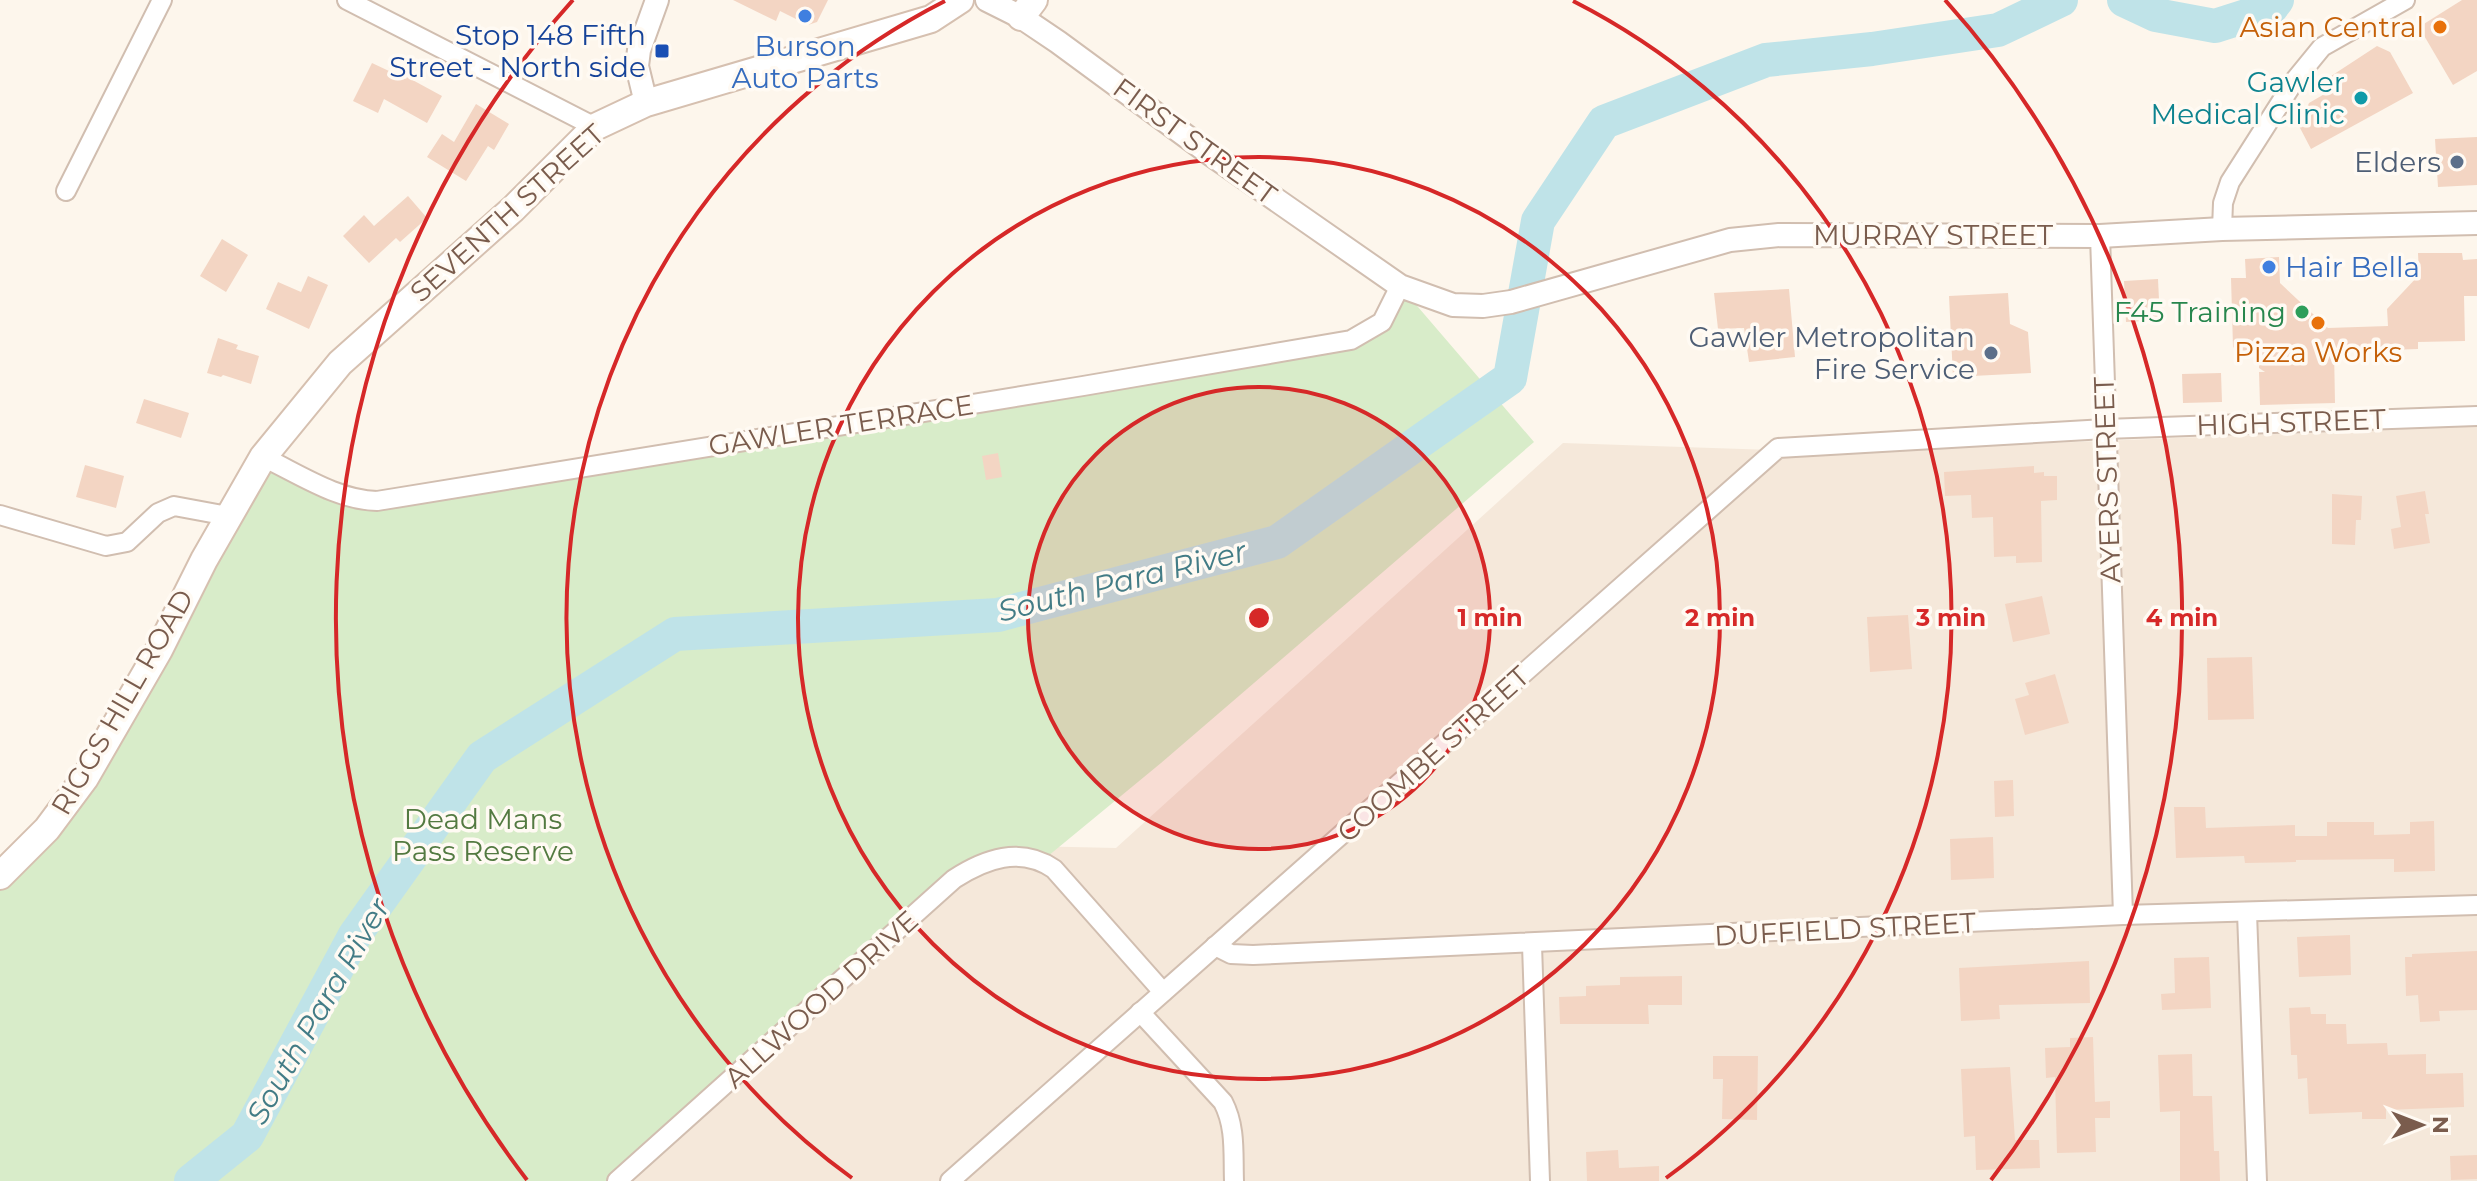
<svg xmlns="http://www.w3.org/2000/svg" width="2477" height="1181" viewBox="0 0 2477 1181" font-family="Montserrat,sans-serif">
  <rect width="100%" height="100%" fill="#fdf6ec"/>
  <!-- residential -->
  <path fill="#f5e8da" d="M 2477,426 L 2477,1181 L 601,1181 L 979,845 L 1116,848 L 1563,443 L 1828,452 Z"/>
  <!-- green -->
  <path fill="#d8ecc9" d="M 1400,286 L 1534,442 L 1161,763 L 1042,861 L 975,866 L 617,1181 L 0,1181 L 0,876 L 47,829 L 263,457 L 358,500 L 1351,340 L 1382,322 Z"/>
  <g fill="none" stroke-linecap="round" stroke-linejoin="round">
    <!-- river -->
    <g stroke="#bfe3e8" stroke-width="34">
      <path d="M 2124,0 L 2156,15 L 2215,26 L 2271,8 L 2277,0"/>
      <path d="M 191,1181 L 247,1136 L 355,935 L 482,757 L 675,634 L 998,615 L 1277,542 L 1510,378 L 1538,221 L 1604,122 L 1766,60 L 1872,49 L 1998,30 L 2061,0"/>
    </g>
  </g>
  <!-- building -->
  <g fill="#f3d5c3">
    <path d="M 733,0 L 828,0 L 817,22 L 808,25 L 780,11 L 776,21 Z"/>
    <path d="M 2462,0 L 2477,0 L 2477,71 L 2453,85 L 2419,27 Z"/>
    <path d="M 2377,46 L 2390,52 L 2413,93 L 2311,149 L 2299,126 L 2309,103 L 2328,92 L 2322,82 Z"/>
    <path d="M 372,63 L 406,79 L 407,77 L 442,96 L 427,123 L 384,99 L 378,113 L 353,101 Z"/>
    <path d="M 476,104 L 509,124 L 494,150 L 488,146 L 466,181 L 427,157 L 442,134 L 454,142 Z"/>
    <path d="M 2477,137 L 2477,185 L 2438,187 L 2435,139 Z"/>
    <path d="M 408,196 L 427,218 L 400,242 L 396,238 L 369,263 L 343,236 L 364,215 L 374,226 Z"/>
    <path d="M 222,239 L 248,255 L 226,292 L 200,276 Z"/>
    <path d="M 2418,253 L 2462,253 L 2463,260 L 2477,259 L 2477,296 L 2464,296 L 2465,341 L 2418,342 L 2418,349 L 2389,350 L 2388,347 L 2334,349 L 2335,403 L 2260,405 L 2259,372 L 2265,372 L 2259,368 L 2259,352 L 2240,353 L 2233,347 L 2231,278 L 2246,278 L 2245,259 L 2279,257 L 2280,283 L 2328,328 L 2388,326 L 2387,309 L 2419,275 Z"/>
    <path d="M 308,276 L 328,285 L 309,329 L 266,309 L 278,282 L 301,292 Z"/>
    <path d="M 2158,279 L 2160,320 L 2126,322 L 2124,281 Z"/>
    <path d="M 1789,289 L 1795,357 L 1749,362 L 1744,328 L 1718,329 L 1714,293 Z"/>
    <path d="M 2008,293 L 2010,324 L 2028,332 L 2031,373 L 1953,377 L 1949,296 Z"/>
    <path d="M 218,338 L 238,345 L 236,349 L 259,356 L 251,384 L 223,375 L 221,377 L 207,373 Z"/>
    <path d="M 2221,373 L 2222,402 L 2183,403 L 2182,374 Z"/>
    <path d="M 144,399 L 189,413 L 181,438 L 136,423 Z"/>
    <path d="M 998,453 L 1002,477 L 986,480 L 982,456 Z"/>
    <path d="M 85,465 L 124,476 L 116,508 L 76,497 Z"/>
    <path d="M 2034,466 L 2034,473 L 2044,472 L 2044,476 L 2057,476 L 2057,500 L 2041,501 L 2042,562 L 2016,563 L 2016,556 L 1994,557 L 1993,517 L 1972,518 L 1971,495 L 1945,496 L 1944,472 Z"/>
    <path d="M 2425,491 L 2429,514 L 2425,514 L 2430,543 L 2394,549 L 2391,529 L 2401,527 L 2396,496 Z"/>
    <path d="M 2332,494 L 2362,496 L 2361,520 L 2356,520 L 2355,545 L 2332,544 Z"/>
    <path d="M 2042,596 L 2050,634 L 2013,642 L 2005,604 Z"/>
    <path d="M 1908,615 L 1912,669 L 1870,672 L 1867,617 Z"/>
    <path d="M 2252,657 L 2254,719 L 2208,720 L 2207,658 Z"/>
    <path d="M 2055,674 L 2069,723 L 2025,735 L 2015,699 L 2029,695 L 2025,683 Z"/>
    <path d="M 2013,780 L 2014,816 L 1995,817 L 1994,781 Z"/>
    <path d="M 2174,807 L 2205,807 L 2206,828 L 2295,825 L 2295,836 L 2327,836 L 2327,822 L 2374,822 L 2374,835 L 2410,834 L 2410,822 L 2434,821 L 2435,871 L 2394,872 L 2394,859 L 2296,860 L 2296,862 L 2245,863 L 2244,856 L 2176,858 Z"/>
    <path d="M 1993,837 L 1994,878 L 1951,880 L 1950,839 Z"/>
    <path d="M 2350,935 L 2351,975 L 2299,977 L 2297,937 Z"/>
    <path d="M 2477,951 L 2477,1010 L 2439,1011 L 2440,1021 L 2420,1022 L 2418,995 L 2406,996 L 2405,957 L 2412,957 L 2412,954 Z"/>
    <path d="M 2209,957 L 2211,1008 L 2162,1010 L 2161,994 L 2175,993 L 2174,958 Z"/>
    <path d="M 2089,961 L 2090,1003 L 1999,1005 L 2000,1019 L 1961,1021 L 1959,968 Z"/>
    <path d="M 1682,976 L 1682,1005 L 1648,1005 L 1649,1024 L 1560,1024 L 1559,997 L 1586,996 L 1586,986 L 1620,985 L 1620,977 Z"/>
    <path d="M 2310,1007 L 2311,1014 L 2326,1014 L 2326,1024 L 2346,1024 L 2347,1044 L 2387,1043 L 2388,1055 L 2426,1054 L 2426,1074 L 2463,1073 L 2464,1107 L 2386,1110 L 2386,1119 L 2362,1119 L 2362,1112 L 2309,1114 L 2307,1078 L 2298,1079 L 2297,1055 L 2291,1055 L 2289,1008 Z"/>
    <path d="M 2093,1037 L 2095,1102 L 2110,1101 L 2110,1118 L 2095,1118 L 2096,1152 L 2057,1153 L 2055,1077 L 2046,1078 L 2045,1048 L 2070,1047 L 2070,1038 Z"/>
    <path d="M 2192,1054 L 2193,1096 L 2212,1096 L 2214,1151 L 2219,1151 L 2220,1181 L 2180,1181 L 2180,1111 L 2160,1112 L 2158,1055 Z"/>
    <path d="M 1713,1056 L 1758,1056 L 1757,1120 L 1722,1119 L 1723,1079 L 1713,1079 Z"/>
    <path d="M 2010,1067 L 2015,1140 L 2039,1140 L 2040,1168 L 1976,1170 L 1975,1136 L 1964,1137 L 1961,1069 Z"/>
    <path d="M 1618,1150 L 1619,1168 L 1659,1166 L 1659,1181 L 1587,1181 L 1586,1152 Z"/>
    <path d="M 2477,1155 L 2477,1179 L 2451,1180 L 2450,1156 Z"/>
  </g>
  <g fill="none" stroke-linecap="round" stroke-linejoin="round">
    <defs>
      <g id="minor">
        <path d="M 347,0 L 595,127"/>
        <path d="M 66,191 L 162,0"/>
        <path d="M 2222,229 L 2223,203 L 2230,182 L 2295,80 L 2322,47 L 2405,0"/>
        <path d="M 2100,236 L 2123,915"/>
        <path d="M 263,457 C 299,474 337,500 377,501 L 1083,386 L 1351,340 L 1382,322 L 1400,286"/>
        <path d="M 0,515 L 106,546 L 127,542 L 158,513 L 174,506 L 228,516"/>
        <path d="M 2247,913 L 2257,1181"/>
        <path d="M 1532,945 L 1540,1181"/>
        <path d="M 1215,946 L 1231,954 L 1253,955 L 2123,915 L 2477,905"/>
        <path d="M 1140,1012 L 1223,1102 C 1236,1127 1233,1153 1234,1181"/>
        <path d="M 617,1181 L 954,879 C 985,859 1020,846 1054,869 L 1163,992"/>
        <path d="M 950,1181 L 1778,448 L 2105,429 L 2477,416"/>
      </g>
      <g id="tertiary">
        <path d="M 987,0 L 1021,17 L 1058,42 L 1209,153 L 1400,286 L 1453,305 L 1483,306 L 1511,302 L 1730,240 L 1779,235 L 2100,236 L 2222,229 L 2477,223"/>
        <path d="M 646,103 L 637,66 L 639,50 L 657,0"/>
      </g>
      <g id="secondary">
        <path d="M 1021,17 L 1034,0"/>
        <path d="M 0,876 L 47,829 L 85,778 L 159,650 L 204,560 L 263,457 L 340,363 L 513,209 L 595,127 L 646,103 L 931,19 L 960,0"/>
      </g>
    </defs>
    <!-- minor casing -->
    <use href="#minor" stroke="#d1beb0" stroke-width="22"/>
    <!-- tertiary casing -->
    <use href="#tertiary" stroke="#d1beb0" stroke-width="26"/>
    <!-- secondary casing -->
    <use href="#secondary" stroke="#d6c0b0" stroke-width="30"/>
    <!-- minor -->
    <use href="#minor" stroke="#fff" stroke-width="18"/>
    <!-- tertiary -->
    <use href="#tertiary" stroke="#fff" stroke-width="22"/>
    <!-- secondary -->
    <use href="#secondary" stroke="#fff" stroke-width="26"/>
  </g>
  <!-- distance rings -->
  <circle cx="1259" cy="618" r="231" fill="#d62828" fill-opacity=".12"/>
  <g fill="none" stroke="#d62828" stroke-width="4">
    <circle cx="1259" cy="618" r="231"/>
    <circle cx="1259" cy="618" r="461"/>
    <path d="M852 1178A692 692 0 0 1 945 1M1573 1A692 692 0 0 1 1666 1178"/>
    <path d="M527 1180A923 923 0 0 1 573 0M1945 0A923 923 0 0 1 1991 1180"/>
  </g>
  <!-- markers -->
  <g fill="#3f7fe0" stroke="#fffaf3" stroke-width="3">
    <circle cx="805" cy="16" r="8"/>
    <circle cx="2269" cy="267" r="8"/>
  </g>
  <g fill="#e8710a" stroke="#fffaf3" stroke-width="3">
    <circle cx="2440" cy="27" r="8"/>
    <circle cx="2318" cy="323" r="8"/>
  </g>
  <rect fill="#1a4fb4" stroke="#fffaf3" stroke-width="3" x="654" y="43" width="16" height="16" rx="4"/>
  <circle fill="#0f9aa8" stroke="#fffaf3" stroke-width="3" cx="2361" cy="98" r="8"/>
  <g fill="#5c6f8a" stroke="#fffaf3" stroke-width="3">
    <circle cx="2457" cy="162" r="8"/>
    <circle cx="1991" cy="353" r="8"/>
  </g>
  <circle fill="#2e9e5b" stroke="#fffaf3" stroke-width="3" cx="2302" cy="312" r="8"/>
  <g text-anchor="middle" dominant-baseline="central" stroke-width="7" stroke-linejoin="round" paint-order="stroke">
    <!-- food labels -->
    <g font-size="28" fill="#c56008" stroke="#fffaf3" text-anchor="end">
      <text x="2424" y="27">Asian Central</text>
      <text x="2318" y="352" text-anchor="middle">Pizza Works</text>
    </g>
    <!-- transit labels -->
    <g font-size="28" fill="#164399" stroke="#fffaf3" text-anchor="end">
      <text x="646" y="35">Stop 148 Fifth<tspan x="646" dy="32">Street - North side</tspan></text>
    </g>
    <!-- shop labels -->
    <g font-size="28" fill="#366cbe" stroke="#fffaf3">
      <text x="805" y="46">Burson<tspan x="805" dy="32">Auto Parts</tspan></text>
      <text x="2285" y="267" text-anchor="start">Hair Bella</text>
    </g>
    <!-- culture labels -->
    <g font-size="28" fill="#0d838f" stroke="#fffaf3" text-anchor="end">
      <text x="2345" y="82">Gawler<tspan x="2345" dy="32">Medical Clinic</tspan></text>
    </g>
    <!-- street labels -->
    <g font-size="28" fill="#7a5c4d" stroke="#fffaf3">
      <text transform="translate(1195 141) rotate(36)">FIRST STREET</text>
      <text transform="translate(507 213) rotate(-42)">SEVENTH STREET</text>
      <text x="1933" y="235">MURRAY STREET</text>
      <text transform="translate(2291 422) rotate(-2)">HIGH STREET</text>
      <text transform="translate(841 425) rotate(-9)">GAWLER TERRACE</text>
      <text transform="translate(2107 480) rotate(-92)">AYERS STREET</text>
      <text transform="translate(122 702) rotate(-60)">RIGGS HILL ROAD</text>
      <text transform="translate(1433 754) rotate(-42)">COOMBE STREET</text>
      <text transform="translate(1845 929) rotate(-3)">DUFFIELD STREET</text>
      <text transform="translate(821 999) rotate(-42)">ALLWOOD DRIVE</text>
    </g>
    <!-- service labels -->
    <g font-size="28" fill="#4e5e75" stroke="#fffaf3" text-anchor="end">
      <text x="2441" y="162">Elders</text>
      <text x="1975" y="337">Gawler Metropolitan<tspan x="1975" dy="32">Fire Service</tspan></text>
    </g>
    <!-- leisure labels -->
    <g font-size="28" fill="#27864d" stroke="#fffaf3" text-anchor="end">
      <text x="2286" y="312">F45 Training</text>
    </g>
    <!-- park labels -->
    <g font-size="28" fill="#537a41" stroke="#fffaf3">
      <text x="483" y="819">Dead Mans<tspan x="483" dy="32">Pass Reserve</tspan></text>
    </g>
    <!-- water labels -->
    <g font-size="30" font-style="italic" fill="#437c86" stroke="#fffaf3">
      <text transform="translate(1122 581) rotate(-14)">South Para River</text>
      <text transform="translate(318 1011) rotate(-60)">South Para River</text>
    </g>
  </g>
  <circle cx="1259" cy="618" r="12" fill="#d62828" stroke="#fffaf3" stroke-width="4"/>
  <g font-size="24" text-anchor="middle" font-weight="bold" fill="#d62828" stroke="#fffaf3" stroke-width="7" stroke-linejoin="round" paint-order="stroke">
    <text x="1490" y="626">1 min</text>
    <text x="1720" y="626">2 min</text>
    <text x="1951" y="626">3 min</text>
    <text x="2182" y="626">4 min</text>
  </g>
  <!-- north arrow -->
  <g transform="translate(2421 1125) rotate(90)" stroke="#fffaf3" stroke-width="6" paint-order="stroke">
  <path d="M0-6L14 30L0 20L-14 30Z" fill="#7a5c4d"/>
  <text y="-12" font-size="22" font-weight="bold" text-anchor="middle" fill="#7a5c4d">N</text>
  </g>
</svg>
